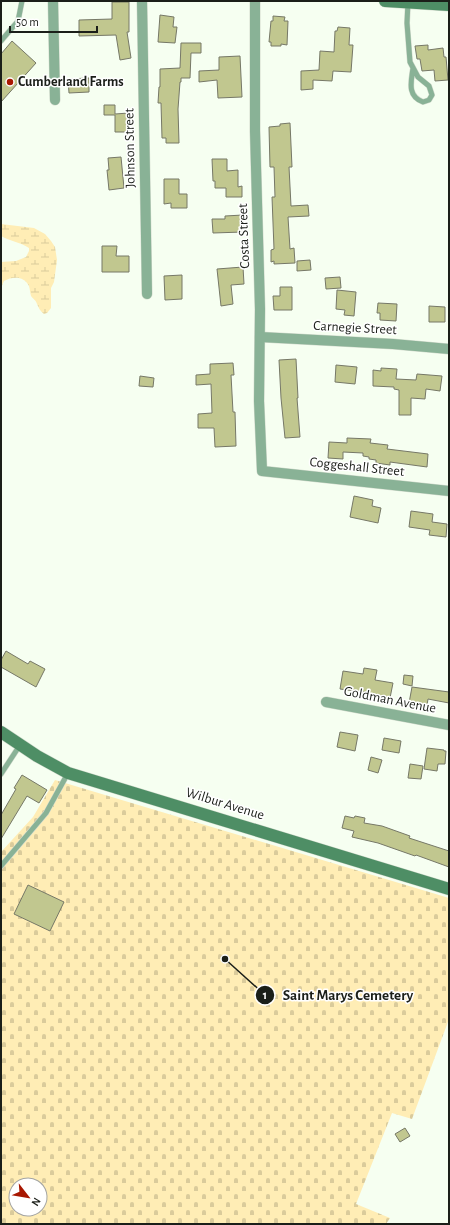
<svg xmlns="http://www.w3.org/2000/svg" width="450" height="1225" viewBox="0 0 450 1225" font-family="'Alegreya Sans',sans-serif">
  <defs>
    <pattern id="wetland-marsh" width="20" height="14" patternUnits="userSpaceOnUse"><rect width="20" height="14" fill="#ffedb5"/><path d="M1 5h8M5 5V1M11 12h8M15 12V8" fill="none" stroke="#dacb9b"/></pattern>
    <pattern id="cemetery-stones" width="16" height="16" patternUnits="userSpaceOnUse"><rect width="16" height="16" fill="#ffedb5"/><path d="M2 7V4a2 2 0 0 1 4 0v3zM10 15v-3a2 2 0 0 1 4 0v3z" fill="#dacb9b"/></pattern>
  </defs>
  <rect width="100%" height="100%" fill="#f6fff1"/>
  <!-- wetland -->
  <path fill="url(#wetland-marsh)" d="M 1,224 L 34,228 L 45,234 L 51,241 L 55,247 L 57,260 L 54,282 L 51,288 L 51,308 L 47,313 L 44,314 C 40,311 39,308 37,304 C 36,300 33,299 31,296 C 30,293 30,289 29,286 C 24,276 13,276 4,281 L 1,288 L 1,262 L 16,261 L 26,257 L 29,251 L 29,248 C 20,242 10,241 1,236 Z"/>
  <!-- cemetery -->
  <path fill="url(#cemetery-stones)" fill-rule="evenodd" d="M 55,780 L 449,898 L 449,1019 L 412,1119 L 392,1113 L 356,1204 L 390,1218 L 386,1224 L 1,1224 L 1,852 L 33,817 ZM 16,1185 L 40,1185 L 40,1209 L 16,1209 Z"/>
  <!-- building -->
  <g fill="#c1c78f" stroke="#767867">
    <path d="M 112,2 L 129,2 L 129,32 L 127,32 L 131,58 L 120,60 L 116,35 L 79,36 L 79,20 L 112,19 Z"/>
    <path d="M 160,15 L 174,17 L 173,27 L 177,27 L 175,43 L 158,42 Z"/>
    <path d="M 273,16 L 285,17 L 284,21 L 288,21 L 287,45 L 281,44 L 281,46 L 271,46 L 271,42 L 269,42 L 271,21 L 273,21 Z"/>
    <path d="M 338,27 L 350,28 L 349,45 L 353,45 L 351,72 L 333,71 L 332,81 L 313,80 L 313,89 L 301,90 L 301,71 L 319,70 L 320,51 L 334,52 L 335,31 L 337,31 Z"/>
    <path d="M 12,41 L 36,63 L 1,102 L 1,54 Z"/>
    <path d="M 181,43 L 201,43 L 201,53 L 191,53 L 190,78 L 181,78 L 181,82 L 180,82 L 178,109 L 179,143 L 166,143 L 166,138 L 162,138 L 161,103 L 158,103 L 159,87 L 160,87 L 160,69 L 180,68 Z"/>
    <path d="M 428,45 L 428,50 L 443,48 L 444,57 L 446,57 L 448,80 L 435,81 L 434,70 L 422,71 L 420,59 L 417,59 L 415,46 Z"/>
    <path d="M 240,56 L 242,97 L 218,98 L 217,80 L 199,82 L 199,71 L 219,70 L 219,57 Z"/>
    <path d="M 89,78 L 89,92 L 69,93 L 68,79 Z"/>
    <path d="M 104,105 L 115,105 L 115,114 L 129,113 L 129,132 L 115,132 L 115,115 L 104,115 Z"/>
    <path d="M 290,123 L 292,167 L 289,167 L 291,206 L 308,205 L 309,216 L 288,217 L 290,249 L 294,248 L 295,263 L 274,264 L 274,261 L 271,262 L 271,250 L 274,249 L 272,197 L 275,197 L 274,167 L 270,167 L 269,127 L 280,126 L 280,124 Z"/>
    <path d="M 121,157 L 124,188 L 109,190 L 107,170 L 109,170 L 108,158 Z"/>
    <path d="M 212,159 L 227,159 L 227,171 L 238,170 L 238,187 L 242,186 L 242,197 L 226,197 L 226,188 L 215,188 L 215,181 L 213,181 Z"/>
    <path d="M 164,179 L 179,179 L 179,194 L 187,194 L 187,208 L 171,208 L 171,203 L 164,204 Z"/>
    <path d="M 243,215 L 243,232 L 213,233 L 212,219 L 225,219 L 225,216 Z"/>
    <path d="M 102,246 L 117,246 L 116,256 L 129,256 L 129,272 L 102,272 Z"/>
    <path d="M 310,260 L 311,270 L 297,271 L 297,261 Z"/>
    <path d="M 243,267 L 244,284 L 231,285 L 233,304 L 221,306 L 217,269 Z"/>
    <path d="M 182,275 L 182,299 L 165,300 L 164,276 Z"/>
    <path d="M 340,277 L 341,288 L 326,289 L 325,278 Z"/>
    <path d="M 280,287 L 292,287 L 292,310 L 274,310 L 273,296 L 280,296 Z"/>
    <path d="M 337,290 L 356,292 L 354,316 L 344,315 L 345,310 L 336,309 Z"/>
    <path d="M 378,303 L 397,304 L 396,321 L 380,320 L 380,313 L 377,313 Z"/>
    <path d="M 429,306 L 445,307 L 445,322 L 429,322 Z"/>
    <path d="M 296,359 L 298,398 L 297,398 L 300,437 L 285,438 L 281,398 L 279,360 Z"/>
    <path d="M 233,363 L 234,375 L 231,375 L 233,412 L 235,412 L 236,446 L 215,447 L 214,428 L 198,428 L 198,414 L 212,413 L 211,384 L 196,385 L 196,375 L 210,374 L 210,364 Z"/>
    <path d="M 336,365 L 357,367 L 355,384 L 335,382 Z"/>
    <path d="M 381,368 L 397,369 L 396,379 L 416,380 L 417,374 L 442,376 L 440,391 L 426,389 L 425,399 L 411,398 L 411,415 L 399,415 L 399,390 L 394,389 L 394,387 L 373,386 L 373,370 L 381,371 Z"/>
    <path d="M 140,376 L 154,378 L 153,387 L 139,386 Z"/>
    <path d="M 347,438 L 371,439 L 370,443 L 388,445 L 387,449 L 428,454 L 427,467 L 390,462 L 390,465 L 376,463 L 376,460 L 369,459 L 369,457 L 363,456 L 363,453 L 343,452 L 343,459 L 328,458 L 329,442 L 347,443 Z"/>
    <path d="M 354,496 L 373,500 L 372,506 L 381,508 L 378,523 L 350,517 Z"/>
    <path d="M 411,511 L 433,514 L 432,522 L 447,524 L 446,537 L 429,535 L 430,530 L 409,527 Z"/>
    <path d="M 6,651 L 28,664 L 30,661 L 45,669 L 36,687 L 1,667 L 1,660 Z"/>
    <path d="M 364,668 L 377,670 L 375,680 L 393,683 L 390,698 L 370,695 L 370,693 L 340,689 L 343,671 L 363,674 Z"/>
    <path d="M 404,675 L 413,676 L 412,686 L 403,684 Z"/>
    <path d="M 412,687 L 449,692 L 449,703 L 428,699 L 427,705 L 409,703 Z"/>
    <path d="M 340,732 L 358,735 L 355,751 L 337,747 Z"/>
    <path d="M 384,738 L 401,741 L 399,753 L 382,750 Z"/>
    <path d="M 427,748 L 444,750 L 444,751 L 446,751 L 445,764 L 438,764 L 437,771 L 424,769 Z"/>
    <path d="M 371,757 L 382,760 L 378,773 L 368,770 Z"/>
    <path d="M 410,764 L 423,766 L 421,779 L 408,778 Z"/>
    <path d="M 22,775 L 47,790 L 39,803 L 27,796 L 1,839 L 1,815 L 16,789 L 14,788 Z"/>
    <path d="M 345,816 L 354,818 L 355,816 L 365,818 L 364,823 L 382,826 L 410,836 L 409,838 L 449,851 L 449,867 L 416,855 L 415,856 L 378,843 L 352,837 L 354,831 L 342,828 Z"/>
    <path d="M 28,885 L 64,902 L 50,931 L 14,914 Z"/>
    <path d="M 405,1128 L 410,1136 L 400,1142 L 395,1134 Z"/>
  </g>
  <g fill="none" stroke-linecap="round" stroke-linejoin="round">
    <defs>
      <g id="lane">
        <path d="M 408,2 L 407,23 L 410,62 L 418,77 L 429,86 L 432,95 L 429,100 L 423,102 C 407,96 411,82 413,68"/>
        <path d="M 1,41 L 18,21 L 22,1"/>
        <path d="M 1,774 L 20,745"/>
        <path d="M 1,866 L 46,813 L 68,773"/>
      </g>
      <g id="street">
        <path d="M 53,1 L 55,100"/>
        <path d="M 142,1 L 147,294"/>
        <path d="M 255,1 L 255,131 L 260,309 L 259,401 L 262,471 L 449,491"/>
        <path d="M 260,337 L 393,344 L 449,349"/>
        <path d="M 326,702 L 449,725"/>
      </g>
      <g id="secondary">
        <path d="M 385,1 L 449,5"/>
        <path d="M 1,732 L 37,756 L 68,773 L 449,889"/>
      </g>
    </defs>
    <!-- lane casing -->
    <use href="#lane" stroke="#d3dbce" stroke-width="6"/>
    <!-- street casing -->
    <use href="#street" stroke="#d3dbce" stroke-width="11"/>
    <!-- secondary casing -->
    <use href="#secondary" stroke="#d3dbce" stroke-width="13"/>
    <!-- lane -->
    <use href="#lane" stroke="#89b296" stroke-width="5"/>
    <!-- street -->
    <use href="#street" stroke="#89b296" stroke-width="10"/>
    <!-- secondary -->
    <use href="#secondary" stroke="#4e8e65" stroke-width="12"/>
  </g>
  <!-- markers -->
  <circle fill="#a81701" stroke="#fff" stroke-width="1.5" cx="10" cy="82" r="4"/>
  <g text-anchor="middle" dominant-baseline="central" stroke-width="3" stroke-linejoin="round" paint-order="stroke">
    <!-- poi labels -->
    <g font-size="14" font-weight="bold" fill="#1b1f19" stroke="#fff" text-anchor="start">
      <text x="18" y="82">Cumberland Farms</text>
    </g>
    <!-- street labels -->
    <g font-size="14" fill="#1b1f19" stroke="#fff">
      <text transform="translate(130 148) rotate(-91)">Johnson Street</text>
      <text transform="translate(244 236) rotate(-92)">Costa Street</text>
      <text transform="translate(355 328) rotate(3)">Carnegie Street</text>
      <text transform="translate(357 467) rotate(6)">Coggeshall Street</text>
      <text transform="translate(390 700) rotate(11)">Goldman Avenue</text>
      <text transform="translate(225 804) rotate(17)">Wilbur Avenue</text>
    </g>
  </g>
  <!-- callouts -->
  <path fill="none" stroke="#1b1f19" stroke-width="1.5" d="M225 959L265 995"/>
  <g fill="#1b1f19" stroke="#fff" stroke-width="1.5">
    <circle cx="225" cy="959" r="4"/>
    <circle cx="265" cy="995" r="10"/>
  </g>
  <g font-size="12" text-anchor="middle" font-weight="bold" fill="#fff">
    <text x="265" y="999">1</text>
  </g>
  <g font-size="15" text-anchor="middle" font-weight="bold" fill="#1b1f19" stroke="#fff" stroke-width="3" stroke-linejoin="round" paint-order="stroke">
    <text x="348" y="1000">Saint Marys Cemetery</text>
  </g>
  <!-- border -->
  <rect width="450" height="1225" fill="none" stroke="#1b1f19" stroke-width="4"/>
  <!-- north arrow -->
  <g transform="translate(28 1197) rotate(121)"><circle r="19" fill="#ffffff" stroke="#a4a5a3"/>
  <path d="M0-3L7 15L0 10L-7 15Z" fill="#a81701"/>
  <text y="-6" font-size="11" font-weight="bold" text-anchor="middle" fill="#1b1f19">N</text>
  </g>
  <!-- scale -->
  <path d="M10 26v6h87v-6" fill="none" stroke="#1b1f19" stroke-width="2"/>
  <text x="16" y="26" font-size="12" fill="#1b1f19" stroke="#ffffff" stroke-width="3" paint-order="stroke">50 m</text>
</svg>
